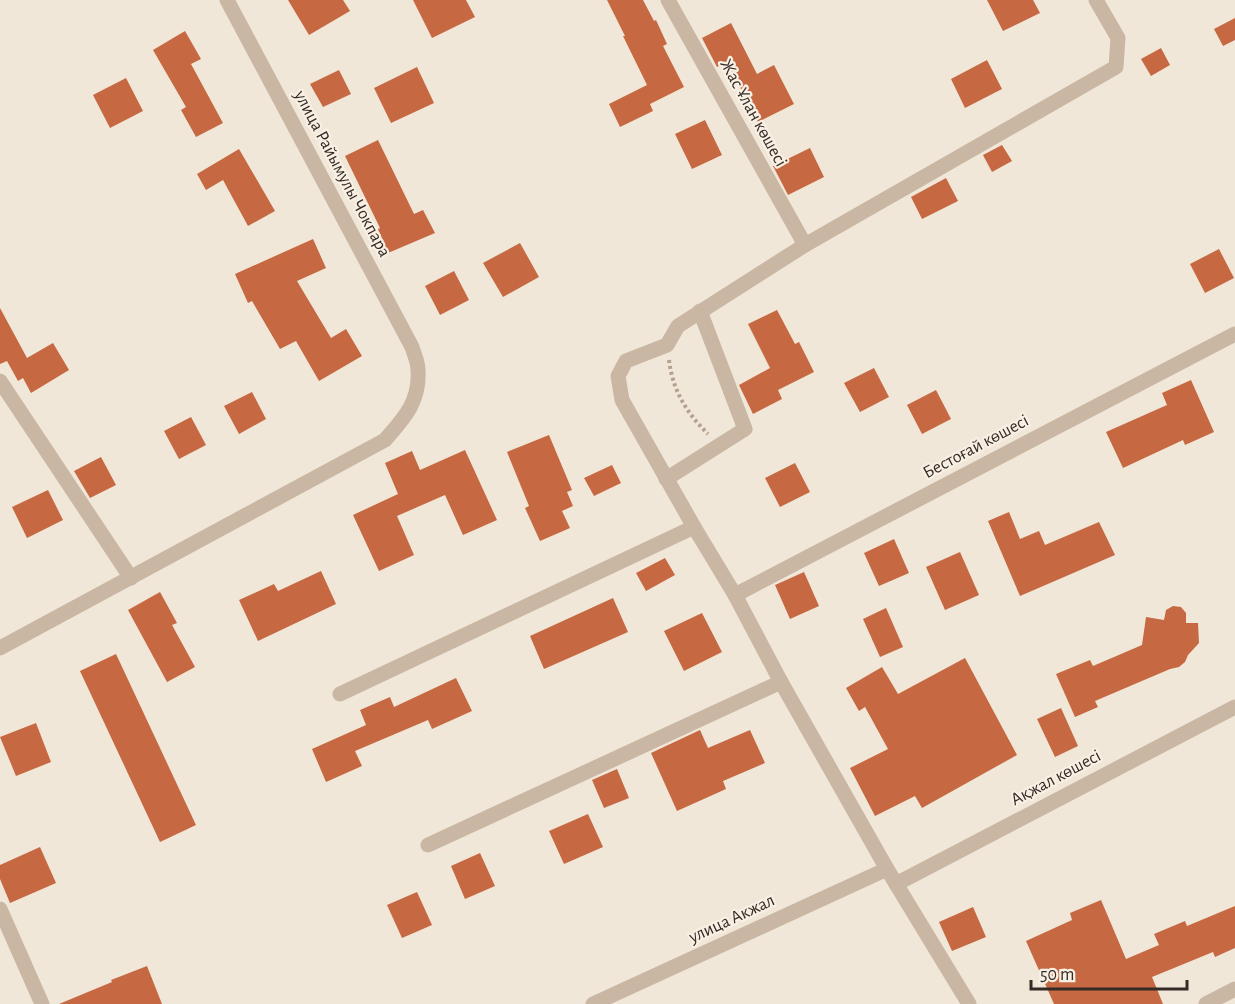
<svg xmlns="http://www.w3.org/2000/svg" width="1235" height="1004" viewBox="0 0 1235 1004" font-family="'Alegreya Sans',sans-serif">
  <rect width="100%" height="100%" fill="#f1e7d8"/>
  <!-- building -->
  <g fill="#c66841">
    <path d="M 288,0 L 343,0 L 350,11 L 309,35 Z"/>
    <path d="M 413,0 L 466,0 L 475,17 L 432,38 Z"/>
    <path d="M 607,0 L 643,0 L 654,21 L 656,20 L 667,44 L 663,46 L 684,87 L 650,104 L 653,111 L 620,127 L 609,104 L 647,85 L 623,36 L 625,36 Z"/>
    <path d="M 987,0 L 1033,0 L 1040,13 L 1003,31 Z"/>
    <path d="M 1235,18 L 1235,40 L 1223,46 L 1214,29 Z"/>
    <path d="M 731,23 L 757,74 L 774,65 L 794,104 L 758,122 L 727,62 L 717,67 L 702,38 Z"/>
    <path d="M 185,31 L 201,59 L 191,64 L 223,123 L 196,137 L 181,110 L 186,107 L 153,50 Z"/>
    <path d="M 1161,48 L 1170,65 L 1151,76 L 1141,59 Z"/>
    <path d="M 987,60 L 1002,89 L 965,108 L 951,79 Z"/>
    <path d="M 417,67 L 434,103 L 391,123 L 374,88 Z"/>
    <path d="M 339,70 L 351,94 L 323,107 L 310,84 Z"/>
    <path d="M 126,78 L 143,111 L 110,128 L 93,95 Z"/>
    <path d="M 705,120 L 722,155 L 692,169 L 675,134 Z"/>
    <path d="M 378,140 L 414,214 L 423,210 L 435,233 L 388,253 L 378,229 L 380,228 L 345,156 Z"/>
    <path d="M 1002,145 L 1012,161 L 992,172 L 983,155 Z"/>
    <path d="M 810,148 L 824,177 L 788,195 L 773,166 Z"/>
    <path d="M 239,149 L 275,211 L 248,226 L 223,180 L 206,190 L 197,174 Z"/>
    <path d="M 946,178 L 958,201 L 922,219 L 911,197 Z"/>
    <path d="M 313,239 L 326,268 L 297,281 L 331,338 L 346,329 L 362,356 L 319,381 L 296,341 L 280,349 L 252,301 L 248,303 L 235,274 Z"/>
    <path d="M 520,243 L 539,277 L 503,297 L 483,263 Z"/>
    <path d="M 1219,249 L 1234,278 L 1205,293 L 1190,264 Z"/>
    <path d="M 454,271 L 469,300 L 440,315 L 425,286 Z"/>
    <path d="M 0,308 L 27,358 L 53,343 L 69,370 L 31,393 L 23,378 L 18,381 L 7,361 L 0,364 Z"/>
    <path d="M 777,310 L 795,344 L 799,342 L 814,372 L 778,390 L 782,399 L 753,414 L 739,385 L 770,368 L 748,324 Z"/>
    <path d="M 874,368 L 889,397 L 860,412 L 844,383 Z"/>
    <path d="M 1191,380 L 1214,432 L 1185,445 L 1183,440 L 1123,468 L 1106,432 L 1167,405 L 1162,393 Z"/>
    <path d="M 936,390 L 951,419 L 922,434 L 907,405 Z"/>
    <path d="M 252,392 L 266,419 L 239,434 L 224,406 Z"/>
    <path d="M 191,417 L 206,445 L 179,459 L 164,431 Z"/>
    <path d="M 549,435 L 572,490 L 567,492 L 573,506 L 562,511 L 570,528 L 540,541 L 525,508 L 529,506 L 507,452 Z"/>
    <path d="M 465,450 L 497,520 L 463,535 L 445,495 L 397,516 L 414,555 L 379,571 L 353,515 L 398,494 L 385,463 L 412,451 L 420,470 Z"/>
    <path d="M 101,457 L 116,485 L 90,498 L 74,471 Z"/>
    <path d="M 795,463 L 810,492 L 780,507 L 765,478 Z"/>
    <path d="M 612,465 L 621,483 L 594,496 L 584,478 Z"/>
    <path d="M 48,490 L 63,520 L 27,538 L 12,507 Z"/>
    <path d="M 1009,512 L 1020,539 L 1039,531 L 1045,545 L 1099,522 L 1115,555 L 1020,596 L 988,521 Z"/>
    <path d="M 894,539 L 909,573 L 879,586 L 864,553 Z"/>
    <path d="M 960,552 L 979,595 L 945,610 L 926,567 Z"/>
    <path d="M 665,558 L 675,575 L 646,591 L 636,573 Z"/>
    <path d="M 321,571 L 336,604 L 258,641 L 239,600 L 274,584 L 278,591 Z"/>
    <path d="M 804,572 L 819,606 L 790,619 L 775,585 Z"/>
    <path d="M 160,592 L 177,623 L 172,625 L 195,667 L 167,682 L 128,610 Z"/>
    <path d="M 613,598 L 628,632 L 544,669 L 530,636 Z"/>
    <path d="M 1173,606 L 1181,607 L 1186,613 L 1186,623 L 1198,623 L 1199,643 L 1188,655 L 1185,662 L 1179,667 L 1170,669 L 1095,701 L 1098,707 L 1075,717 L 1056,674 L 1090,660 L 1093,666 L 1142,645 L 1146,617 L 1164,620 L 1166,610 Z"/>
    <path d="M 886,608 L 903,647 L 880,657 L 863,619 Z"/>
    <path d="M 702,613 L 722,652 L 684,671 L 664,631 Z"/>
    <path d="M 116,654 L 196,825 L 160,842 L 80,671 Z"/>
    <path d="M 965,658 L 1017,755 L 922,808 L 915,796 L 875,816 L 850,768 L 888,749 L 865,707 L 859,711 L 846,688 L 882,667 L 898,694 Z"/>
    <path d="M 456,678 L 472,711 L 432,729 L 428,720 L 355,751 L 362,766 L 326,782 L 312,749 L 366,725 L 360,710 L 390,697 L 394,707 Z"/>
    <path d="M 1061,708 L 1078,746 L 1055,757 L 1037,719 Z"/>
    <path d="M 36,723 L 51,762 L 16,776 L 0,737 Z"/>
    <path d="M 700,730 L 708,748 L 750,730 L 765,763 L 723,781 L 726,789 L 677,811 L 651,753 Z"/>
    <path d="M 617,769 L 629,798 L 604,808 L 592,780 Z"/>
    <path d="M 588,814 L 603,847 L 564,864 L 549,831 Z"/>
    <path d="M 40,847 L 56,883 L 10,903 L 0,879 L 0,865 Z"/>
    <path d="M 480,853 L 495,886 L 465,899 L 451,866 Z"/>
    <path d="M 417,892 L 432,925 L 402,938 L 387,905 Z"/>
    <path d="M 1101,900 L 1126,959 L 1159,945 L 1154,934 L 1185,921 L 1187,926 L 1235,906 L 1235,948 L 1215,957 L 1213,952 L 1152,977 L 1163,1004 L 1054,1004 L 1026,941 L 1072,920 L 1070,913 Z"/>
    <path d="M 973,907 L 986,937 L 952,951 L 939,922 Z"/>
    <path d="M 147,966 L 162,1004 L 59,1004 L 112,982 L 111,980 Z"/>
  </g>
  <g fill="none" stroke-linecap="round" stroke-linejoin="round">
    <!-- path -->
    <path stroke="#b5a18f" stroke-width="4" stroke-dasharray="3 3" stroke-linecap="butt" d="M 669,360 C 673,391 686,412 708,434"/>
    <!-- street -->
    <g stroke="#c9b7a4" stroke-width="15">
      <path d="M 668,0 L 805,245"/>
      <path d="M 0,381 L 131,578"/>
      <path d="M 666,479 L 745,429 L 700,311"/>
      <path d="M 735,595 L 1235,334"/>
      <path d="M 0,648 L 385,440 C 404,418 420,402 418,370 C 418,362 414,354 412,347 L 227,0"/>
      <path d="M 340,694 L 694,527"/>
      <path d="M 428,845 L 781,682"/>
      <path d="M 896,884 L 1235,707"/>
      <path d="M 0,909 L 42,1004"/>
      <path d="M 593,1004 L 887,869"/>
      <path d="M 969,1004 L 887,869 L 781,682 L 735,595 L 694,527 L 622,400 L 618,376 L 626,361 L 667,345 L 678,326 L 805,245 L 1116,67 L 1118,38 L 1096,0"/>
      <path d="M 1206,1004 L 1235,989"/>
    </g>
  </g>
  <g text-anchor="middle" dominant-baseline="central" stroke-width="4.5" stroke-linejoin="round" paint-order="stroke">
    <!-- street labels -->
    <g font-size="18" fill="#342b26" stroke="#f9f0e4">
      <text transform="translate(753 113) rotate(61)">Жас Ұлан көшесі</text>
      <text transform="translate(342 174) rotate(62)">улица Райымулы Чокпара</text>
      <text transform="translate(976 447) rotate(-28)">Бестоғай көшесі</text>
      <text transform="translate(1056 778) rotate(-28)">Ақжал көшесі</text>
      <text transform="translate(732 919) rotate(-25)">улица Акжал</text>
    </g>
  </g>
  <!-- scale -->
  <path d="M1031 980v9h156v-9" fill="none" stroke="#342b26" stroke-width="3"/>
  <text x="1040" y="980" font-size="18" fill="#342b26" stroke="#f9f0e4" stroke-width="4.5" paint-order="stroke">50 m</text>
</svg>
